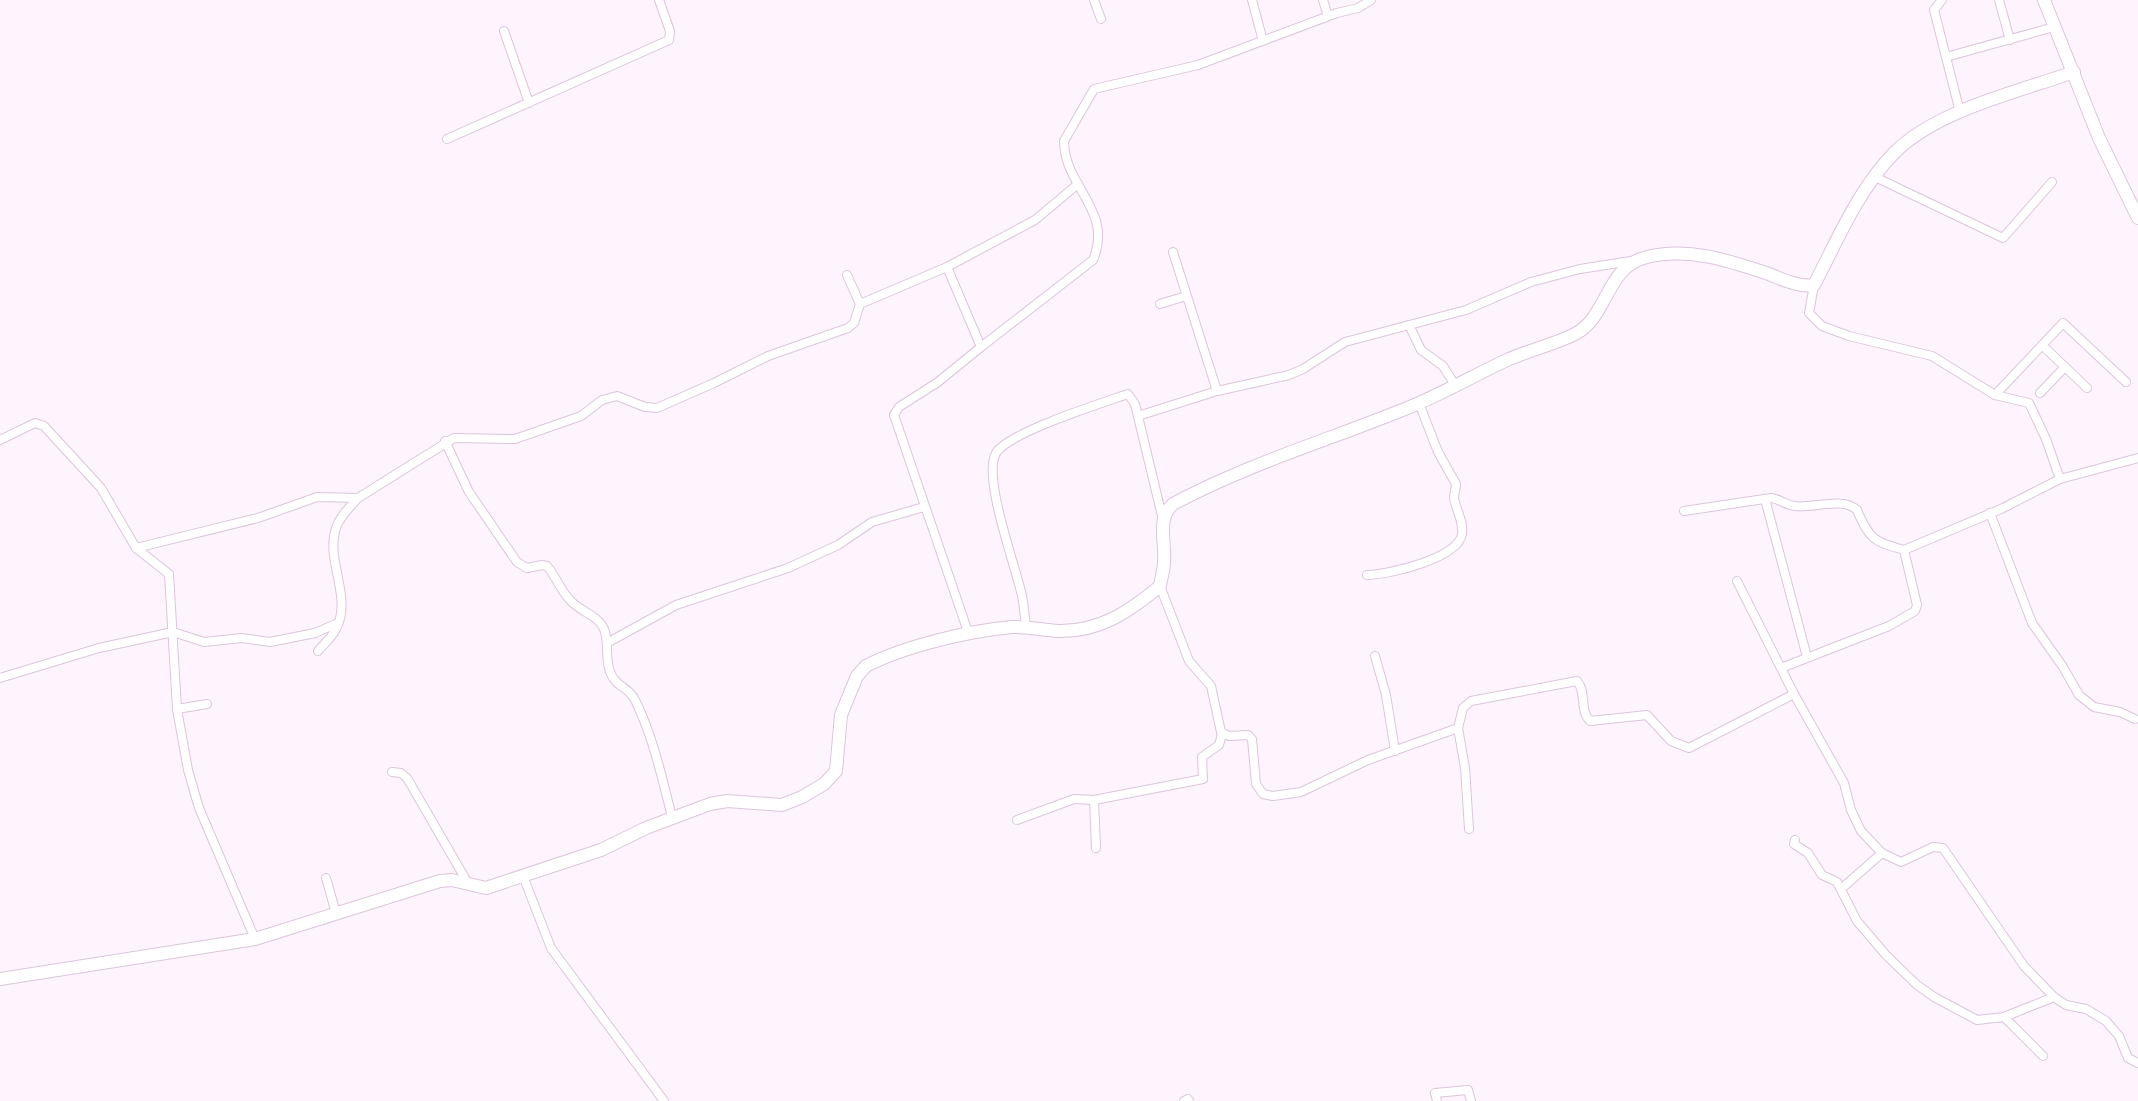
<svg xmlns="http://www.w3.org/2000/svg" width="2138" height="1101" viewBox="0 0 2138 1101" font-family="Spectral,serif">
  <rect width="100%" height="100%" fill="#fdf4fd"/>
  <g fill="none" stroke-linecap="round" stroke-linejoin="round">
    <defs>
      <g id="street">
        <path d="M 1094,0 L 1101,19"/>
        <path d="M 1252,0 L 1263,41"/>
        <path d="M 1323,0 L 1328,16"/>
        <path d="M 1942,0 L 1934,10 L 1960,112"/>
        <path d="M 1999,0 L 2010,40"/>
        <path d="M 504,31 L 529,103"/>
        <path d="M 1946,57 L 2054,27"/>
        <path d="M 447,139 L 669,40 L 670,31 L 659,0"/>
        <path d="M 1875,177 L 2003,238 L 2052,182"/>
        <path d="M 1173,252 L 1217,391"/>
        <path d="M 847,275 L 860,304"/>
        <path d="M 1814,285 L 1809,313 L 1822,326 L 1849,336 L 1932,356 L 1995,395 L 2029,403 L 2046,439 L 2060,479"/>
        <path d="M 1160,304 L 1186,296"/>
        <path d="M 1409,325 L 1421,350 L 1443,366 L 1455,385"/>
        <path d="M 2042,345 L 2087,388"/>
        <path d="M 981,347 L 1093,260 C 1114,210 1064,187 1064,141 L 1094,89 L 1198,65 L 1337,13 L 1358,8 L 1371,0"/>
        <path d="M 2040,393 L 2065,367"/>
        <path d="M 1995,395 L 2063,323 L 2126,382"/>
        <path d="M 1138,416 L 1217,391 L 1289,375 L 1303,369 L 1345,342 L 1466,310 L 1531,282 L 1580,269 L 1631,261"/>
        <path d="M 0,440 L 35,423 L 44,426 L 101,488 L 136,548 L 169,574 L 177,709 L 188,770 L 199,808 L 255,939"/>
        <path d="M 445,441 L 469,492 L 517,562 L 527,568 L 542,565 L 547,566 C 556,576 560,590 570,600 C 580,612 597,614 604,629 C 610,644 604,661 611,674 C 616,687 628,686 635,700 C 653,736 662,778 672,817"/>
        <path d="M 1765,499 L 1807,657"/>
        <path d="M 1684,511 L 1771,498 C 1780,499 1786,505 1794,506 C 1812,509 1842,496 1857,510 C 1870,540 1873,541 1904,550 L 2001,509 L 2060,479 L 2138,458"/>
        <path d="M 1990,513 L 2032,623 L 2063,667 L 2079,695 L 2094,707 L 2120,712 L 2135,719"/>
        <path d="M 136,548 L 258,518 L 317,497 L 358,498 L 454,438 L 515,439 L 581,416 L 602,400 L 617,396 L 645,407 L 657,408 L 714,383 L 768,356 L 848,328 L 854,323 L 860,304 L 947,267"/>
        <path d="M 1367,575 C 1388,575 1459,558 1462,534 C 1464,522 1456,510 1454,498 C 1454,493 1456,489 1456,484 L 1438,452 L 1419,403"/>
        <path d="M 1737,581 L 1794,694 L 1844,783 L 1851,810 L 1861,831 L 1882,853 L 1901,862 L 1933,847 L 1943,848 L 2024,966 L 2054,997 L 2066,1005 L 2086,1009 L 2106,1021 L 2119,1036 L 2128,1058 L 2138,1063"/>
        <path d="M 1160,586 L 1189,661 L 1211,686 L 1221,732 L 1229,736 L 1248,735 L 1252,739 L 1256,784 L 1263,794 L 1273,796 L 1301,792 L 1368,760 L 1458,728"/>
        <path d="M 1026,627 C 1025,617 1024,606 1022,596 C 1016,567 982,477 996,453 C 1009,432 1102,403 1128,394 L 1135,404 L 1163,520"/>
        <path d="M 969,635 L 894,415 L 899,407 L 938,382 L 981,347 L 947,267 L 1035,220 L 1078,184"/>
        <path d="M 607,643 L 676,605 L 788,568 L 838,545 L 872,522 L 924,507"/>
        <path d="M 318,651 C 324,644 332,637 336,629 C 353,597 325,561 336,528 C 340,516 350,507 358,498"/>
        <path d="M 1375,656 L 1386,695 L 1395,751"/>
        <path d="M 1781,668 L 1889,626 L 1915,611 L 1917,605 L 1904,550"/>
        <path d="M 0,678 L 99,648 L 173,632 L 204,642 L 242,638 L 270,642 L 315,633 L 338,623"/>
        <path d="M 177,709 L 207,704"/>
        <path d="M 392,772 L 401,773 L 407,778 L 469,885"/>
        <path d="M 1094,800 L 1096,848"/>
        <path d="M 1017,820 L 1074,799 L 1094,800 L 1203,779 L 1202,757 L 1219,745 L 1222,734"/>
        <path d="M 1469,829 L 1465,768 L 1458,728 L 1463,708 L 1471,701 L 1577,681 C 1587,692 1579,710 1590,721 L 1647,715 L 1671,741 L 1689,748 L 1794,694"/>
        <path d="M 1795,840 L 1794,844 L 1808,853 L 1822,875 L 1837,882 L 1857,921 L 1886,955 L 1917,985 L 1934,997 L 1977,1020 L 2004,1017 L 2054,997"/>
        <path d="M 523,876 L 551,948 L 664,1101"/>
        <path d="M 326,878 L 336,913"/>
        <path d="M 1841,889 L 1882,853"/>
        <path d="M 2004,1017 L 2043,1056"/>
        <path d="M 1184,1101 L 1188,1099 L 1189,1101"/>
        <path d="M 1437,1101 L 1435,1093 L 1468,1090 L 1471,1101"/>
      </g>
      <g id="secondary">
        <path d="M 2044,0 L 2099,138 L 2138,218"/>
        <path d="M 0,979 L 255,939 L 440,881 L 452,880 L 486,888 L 601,850 L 646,828 L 710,804 L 727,801 L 782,805 L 802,797 L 824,784 L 836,771 L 841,715 L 857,676 L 866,666 C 905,646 968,631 1012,627 C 1027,626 1042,630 1058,631 C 1099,632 1129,612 1160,586 C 1161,578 1164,570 1164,562 C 1166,542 1156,519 1173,504 C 1251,462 1336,438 1417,404 C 1447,391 1477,374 1507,360 C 1529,350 1553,345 1575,334 C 1609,316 1605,267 1647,257 C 1688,247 1727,260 1766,273 C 1780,278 1799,288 1814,285 C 1837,241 1859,188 1895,152 C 1938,110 2017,92 2074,72"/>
      </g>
    </defs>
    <!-- street casing -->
    <use href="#street" stroke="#dcc5dc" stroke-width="10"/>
    <!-- secondary casing -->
    <use href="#secondary" stroke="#dcc5dc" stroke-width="14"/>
    <!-- street -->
    <use href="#street" stroke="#fff" stroke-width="8"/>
    <!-- secondary -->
    <use href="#secondary" stroke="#fff" stroke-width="12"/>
  </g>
</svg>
